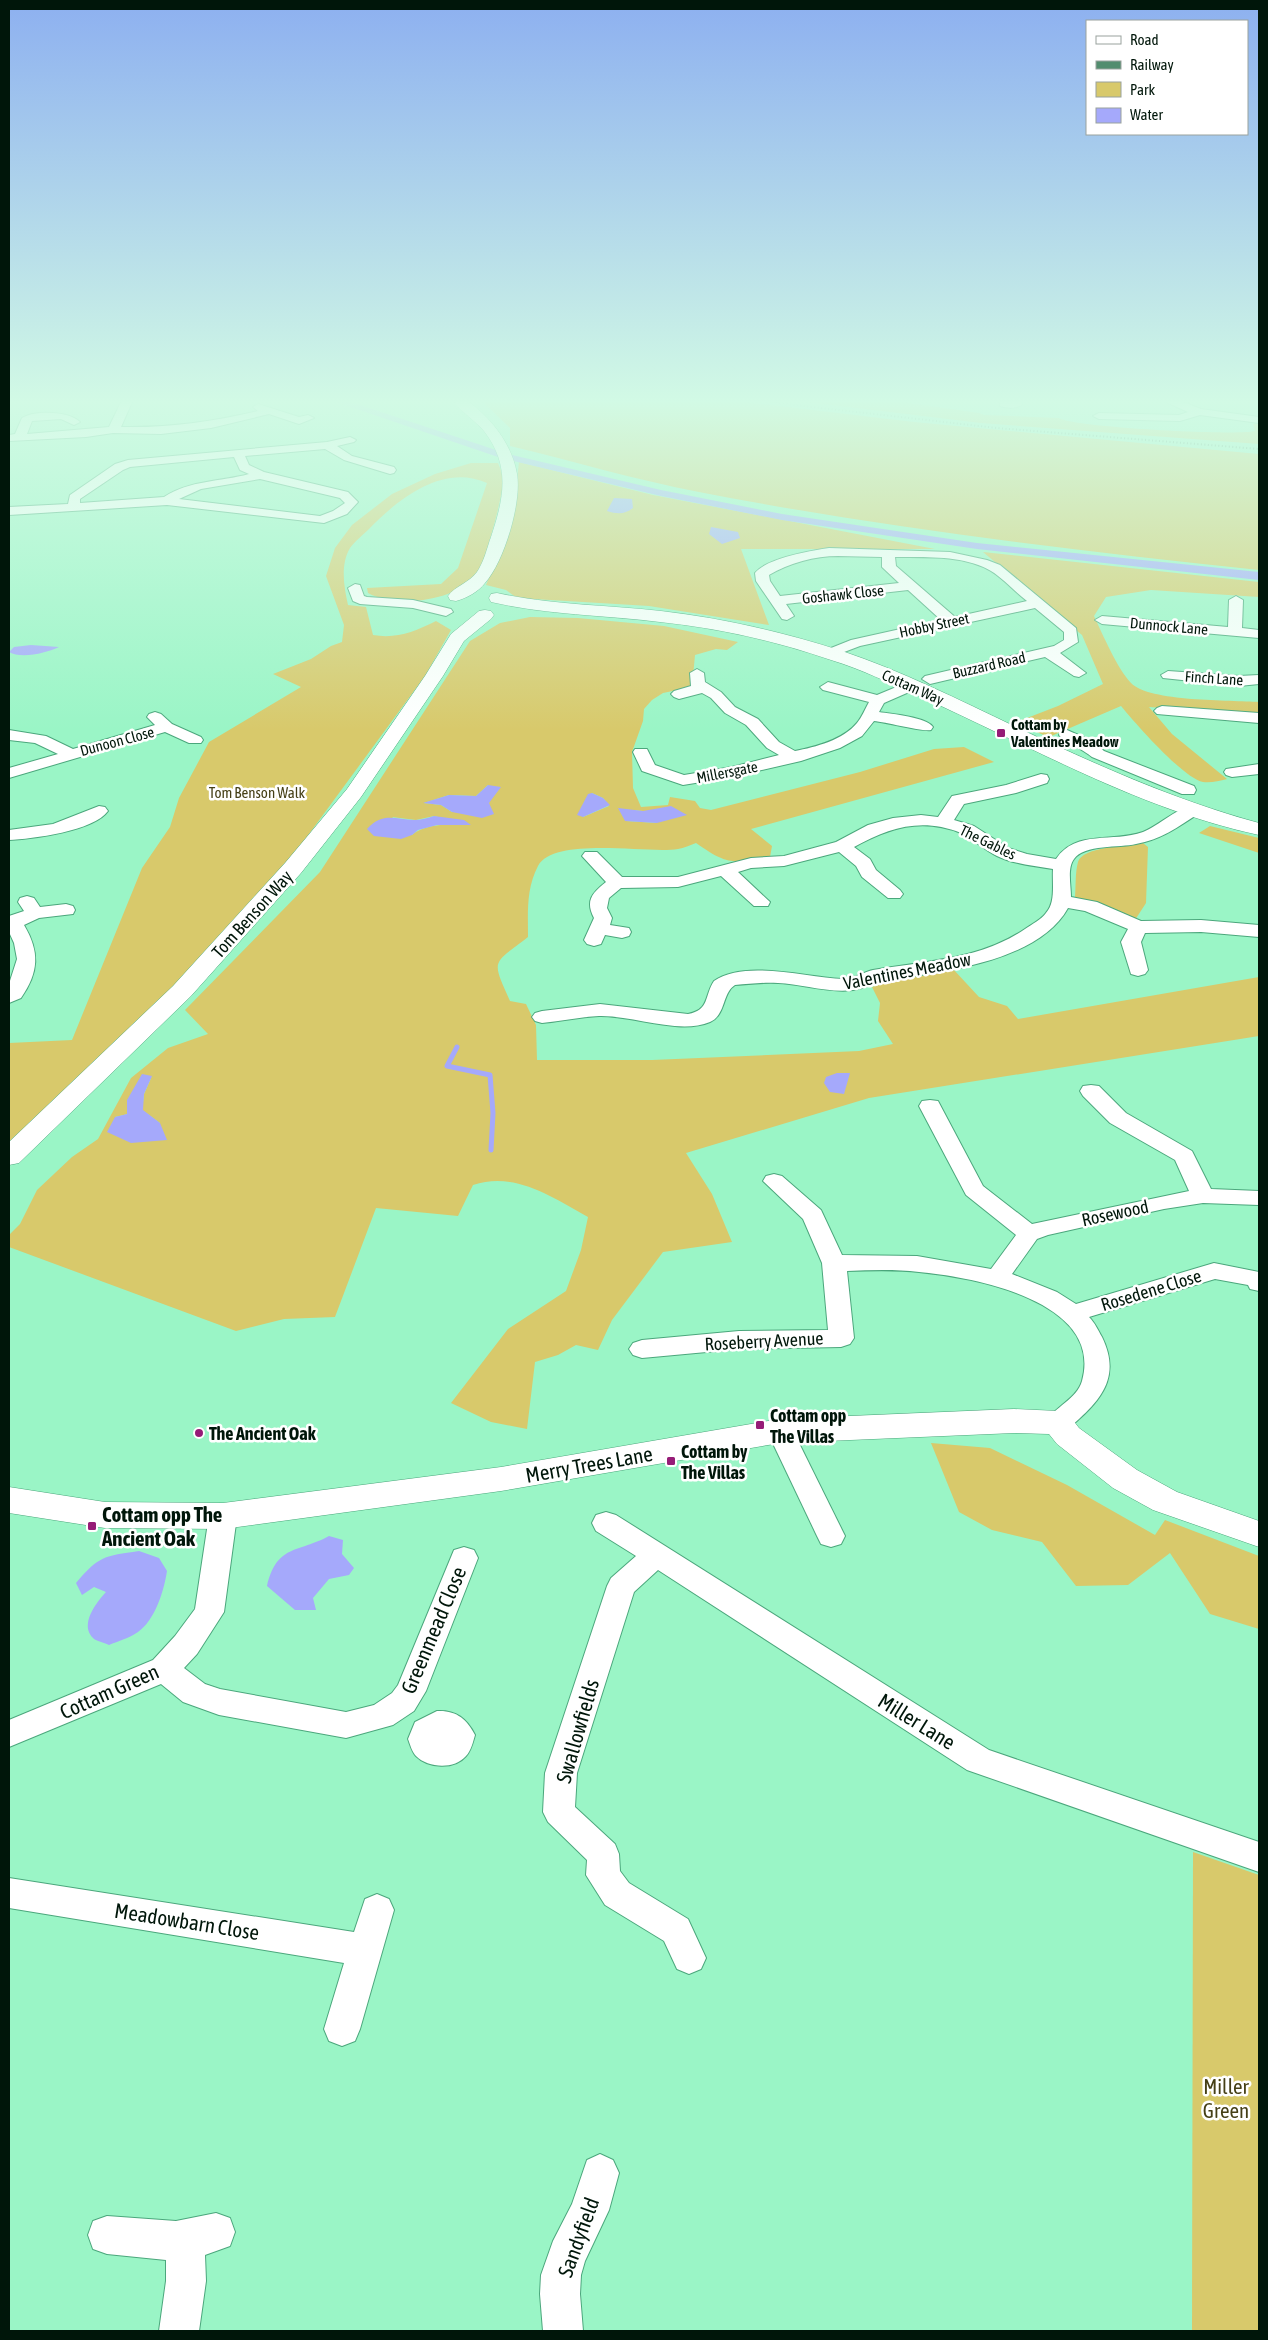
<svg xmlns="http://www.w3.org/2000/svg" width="1268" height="2340" viewBox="0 0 1268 2340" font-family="'Asap Condensed',sans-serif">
  <rect width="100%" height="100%" fill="#9af5c6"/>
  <!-- green -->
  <g fill="#d8c96b" fill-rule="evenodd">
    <path d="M 483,402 L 744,402 L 914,422 L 1259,454 L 1259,570 C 1072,550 884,528 699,492 C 636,480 573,461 510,446 L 510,428 Z"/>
    <path d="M 807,402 L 902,402 L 979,413 L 984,415 L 1059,418 C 1070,427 1236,436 1255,431 L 1253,424 L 1259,423 L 1259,444 L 981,423 Z"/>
    <path d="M 519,462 L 653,495 L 935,549 L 741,549 L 769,625 L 649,606 L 517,598 L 506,590 L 486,585 C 503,545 515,505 519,462 Z"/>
    <path d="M 471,463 L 498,463 C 500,468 503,475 503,481 C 504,491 484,566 478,573 C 458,601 397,609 368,593 L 367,588 L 441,584 L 458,568 L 487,483 C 443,463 398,499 369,529 C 363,535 355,541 350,548 C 340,565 344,587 348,605 L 366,607 L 373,635 C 396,639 414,632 436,621 L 451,630 L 425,676 L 284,868 L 173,995 L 9,1145 L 9,1043 L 72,1040 L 142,868 L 170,827 L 179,798 L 209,742 L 301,687 L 273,674 L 311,659 L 331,646 L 342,642 L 344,625 L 326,576 L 335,548 L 352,525 L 392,494 L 435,474 Z"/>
    <path d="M 983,552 L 1259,582 L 1259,597 L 1151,590 L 1106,597 L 1094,616 C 1103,635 1117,668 1131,683 C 1149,702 1231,700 1259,702 L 1259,715 L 1149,707 L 1172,734 L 1227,779 C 1219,781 1211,783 1203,782 C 1183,778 1135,723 1121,706 L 1049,737 L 1014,723 L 1058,706 L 1103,684 L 1082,635 Z"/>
    <path d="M 530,617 L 578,618 L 664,626 L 738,642 L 727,650 L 716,649 L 695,655 L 692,687 L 663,693 L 652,700 L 644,709 L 643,721 L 632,752 L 633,788 L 641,807 L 668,805 L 670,797 L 695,801 L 700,808 L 711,810 L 860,772 L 934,749 L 964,747 L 994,762 L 751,829 L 772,846 L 770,857 C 732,863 729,866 696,843 C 690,845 684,848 678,849 C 648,854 554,836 538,866 C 526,889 528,912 528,937 C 492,965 491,958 510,1001 L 526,1004 L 536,1025 L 537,1060 L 652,1060 L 859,1051 L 893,1044 L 878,1021 L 880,1003 L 872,987 L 888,982 L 954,970 L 979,997 L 1007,1006 L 1018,1019 L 1259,977 L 1259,1036 L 869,1098 L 686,1153 L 712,1194 L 732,1242 L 663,1252 L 612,1320 L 598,1350 L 576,1345 L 558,1355 L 535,1362 L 527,1429 L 491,1422 L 451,1403 L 508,1329 L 566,1291 L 581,1250 L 588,1217 C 552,1197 515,1171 473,1185 L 458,1216 L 376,1208 L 335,1317 L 284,1319 L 236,1331 L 9,1247 L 9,1235 L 20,1224 L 37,1190 L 72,1157 L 98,1139 L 131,1078 L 168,1048 L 208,1034 L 185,1010 L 320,872 L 470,641 L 500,623 ZM 488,785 L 489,803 L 452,812 L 441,805 L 424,803 L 449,795 L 476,796 ZM 592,793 L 603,798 L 609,806 L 583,817 ZM 619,809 L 643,811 L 657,823 L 626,821 ZM 434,816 L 470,825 C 451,825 427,822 412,835 L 392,817 L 416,820 ZM 152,1076 L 144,1094 L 142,1110 L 160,1123 L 115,1117 L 128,1114 Z"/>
    <path d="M 1210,826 L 1259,838 L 1259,853 L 1199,833 Z"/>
    <path d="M 1143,843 L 1148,847 L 1146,903 L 1135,920 L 1075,897 C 1076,886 1075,873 1078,862 C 1082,847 1129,845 1143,843 Z"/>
    <path d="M 931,1443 L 990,1448 L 1067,1485 L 1155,1535 L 1165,1520 L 1259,1556 L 1259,1629 L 1210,1614 L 1170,1553 L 1128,1585 L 1076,1586 L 1042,1542 L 992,1530 L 959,1512 Z"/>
    <path d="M 1193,1852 L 1259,1875 L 1259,2331 L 1192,2331 Z"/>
  </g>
  <!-- water -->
  <g fill="#a5a9fb">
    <path d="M 614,498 L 632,499 L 633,508 C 624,515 617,514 607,511 Z"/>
    <path d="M 711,527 L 738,532 L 740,538 L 722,544 L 709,534 Z"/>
    <path d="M 31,645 L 59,647 C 47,653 21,659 9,652 L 14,647 Z"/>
    <path d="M 488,785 L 501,787 L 489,803 L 494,814 L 482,818 L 452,812 L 441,805 L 423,803 L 449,795 L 476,796 Z"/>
    <path d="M 592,793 L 603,798 L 610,805 L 583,817 L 577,815 L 588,794 Z"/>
    <path d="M 671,806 L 687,815 L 657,823 L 625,821 L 618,808 L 643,811 Z"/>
    <path d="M 434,816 L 464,820 L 471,825 L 437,825 L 418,830 L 412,835 L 401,839 L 374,836 L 367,829 C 382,812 395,819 414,820 C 421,820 428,818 434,816 Z"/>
    <path d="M 837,1073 L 850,1073 L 844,1094 L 830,1092 L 824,1083 L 826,1077 Z"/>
    <path d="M 142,1074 L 152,1076 L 144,1094 L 143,1110 L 160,1123 L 167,1140 L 131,1143 L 107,1132 L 115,1117 L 127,1114 L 127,1100 Z"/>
    <path d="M 329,1536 L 343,1540 L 342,1554 L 354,1568 L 349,1575 L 329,1579 L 313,1598 L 316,1610 L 295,1610 L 267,1586 C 277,1544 298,1553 329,1536 Z"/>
    <path d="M 139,1551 L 159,1558 L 167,1571 C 164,1591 155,1620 138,1632 C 130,1638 118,1641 109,1645 C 105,1643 97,1641 94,1639 C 78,1625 97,1602 106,1592 L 94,1587 L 82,1595 L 76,1583 C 99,1556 104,1556 139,1551 Z"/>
  </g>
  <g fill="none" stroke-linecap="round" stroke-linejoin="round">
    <!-- stream -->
    <path stroke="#a5a9fb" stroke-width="5" d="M 457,1047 L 447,1066 L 490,1075 L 493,1113 L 491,1150"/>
    <!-- canal -->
    <path fill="#a5a9fb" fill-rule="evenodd" d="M 336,402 L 351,402 L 508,454 L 661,490 L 782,514 L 977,543 L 1259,572 L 1259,580 L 977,549 L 782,520 L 661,496 L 501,458 Z"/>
    <defs>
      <g id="street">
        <path d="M 121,402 L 132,402 L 121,427 C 169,428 210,422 258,411 L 253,407 L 258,404 L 299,417 L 308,415 L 314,418 L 299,424 L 269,414 L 211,428 L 161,434 L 113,433 L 86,437 L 9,441 L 9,435 L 15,434 L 22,418 C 35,410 69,411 80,422 L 74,425 L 61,419 L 32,421 L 27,434 L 109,427 Z"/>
        <path d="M 1000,402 L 1021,402 L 1022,404 C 1018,409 1007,408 1000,406 Z"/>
        <path d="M 1166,402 L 1183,402 L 1201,409 L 1259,417 L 1259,423 L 1200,415 L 1180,421 L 1099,419 L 1093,416 L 1099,413 L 1179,415 L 1188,412 Z"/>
        <path d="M 350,437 L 356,440 L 354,442 L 337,446 L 352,456 L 394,467 L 396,470 L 394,473 L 390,474 L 344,460 L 325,449 L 245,456 L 249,465 L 264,472 L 348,492 L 358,502 L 347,514 L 324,523 L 167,505 L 9,515 L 9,507 L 68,504 L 70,495 L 115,464 L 128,460 L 327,442 ZM 234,457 L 240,470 L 249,474 C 220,482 190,480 164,497 L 80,503 L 80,499 L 123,470 L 130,467 ZM 260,479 L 340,498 L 345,503 L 333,511 L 320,516 L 179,499 L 201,489 Z"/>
        <path d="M 829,548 L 950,552 L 987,560 L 1000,565 L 1076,628 L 1078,642 L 1060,653 L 1086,673 L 1079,677 L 1074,676 L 1045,657 L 930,684 L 922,679 L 925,676 L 1054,646 L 1064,640 L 1064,632 L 1035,608 L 860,646 L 831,657 L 826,656 L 824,653 L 826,650 L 851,640 L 941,620 L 908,590 L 786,604 L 794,616 L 787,620 L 782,619 L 756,581 L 755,573 C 767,558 810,551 829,548 ZM 838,556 L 882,557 L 882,567 L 899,583 L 780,596 L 770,581 L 769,575 C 789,563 815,556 838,556 ZM 895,557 C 924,557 965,555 991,571 C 1004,579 1015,592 1027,601 L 955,617 L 896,566 Z"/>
        <path d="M 355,584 L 360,585 L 364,596 L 367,597 L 413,600 L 451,609 L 453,612 L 446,616 L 413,608 L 360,604 L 353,601 L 348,588 Z"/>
        <path d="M 1236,596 L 1243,600 L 1242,628 L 1259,630 L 1259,638 L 1102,624 L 1095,620 L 1102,616 L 1228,627 L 1229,600 Z"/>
        <path d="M 697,669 L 704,673 L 705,682 L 721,692 L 735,707 L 758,719 L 779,742 L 795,751 C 816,747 843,740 857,723 C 862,717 865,709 869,702 L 823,690 L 820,687 L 828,682 L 877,695 L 906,683 L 916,683 L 919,686 L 916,689 L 884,703 L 879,712 C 892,714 926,717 933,727 L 931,730 C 923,732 886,722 874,721 L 862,736 L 840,748 L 801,761 L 732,777 L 683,785 L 642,771 L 633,752 L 635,749 L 647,749 L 655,765 L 684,775 L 732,767 L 779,755 L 767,748 L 746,725 L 725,713 L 711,698 L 702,693 L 679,699 L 674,697 L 671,694 L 674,691 L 691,686 L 690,673 Z"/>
        <path d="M 1168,671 L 1239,676 L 1259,675 L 1259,684 L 1239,686 L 1163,678 L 1161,675 Z"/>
        <path d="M 1162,706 L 1259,713 L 1259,723 L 1157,714 L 1154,711 L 1157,708 Z"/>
        <path d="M 155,712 L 161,714 L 172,724 L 201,737 L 203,740 L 201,743 L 189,743 L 165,732 L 9,778 L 9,768 L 58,754 L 35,743 L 9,740 L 9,730 L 46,736 L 73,749 L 155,725 L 147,717 L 149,714 Z"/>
        <path d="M 1067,730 L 1092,741 L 1104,751 L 1194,786 L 1196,790 L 1194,794 L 1182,794 L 1092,757 C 1084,750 1064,741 1059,735 L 1061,732 Z"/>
        <path d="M 1259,764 L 1259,774 L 1232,777 L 1226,775 L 1224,772 L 1226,769 Z"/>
        <path d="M 1041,774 L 1047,775 L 1049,779 L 1047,783 L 1016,793 L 964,804 L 954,820 L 974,826 L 1008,848 L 1027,854 L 1056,859 C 1076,829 1113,843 1143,832 C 1159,826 1182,803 1198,806 L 1201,810 L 1198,814 C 1178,827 1160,840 1136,844 C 1120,848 1084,844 1074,859 C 1067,868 1071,886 1071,897 L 1097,902 L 1141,921 L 1201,920 L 1259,925 L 1259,937 L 1201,932 L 1145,933 L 1141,942 L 1148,970 L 1145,974 L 1138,976 L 1131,974 L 1121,942 L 1128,929 L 1085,911 L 1068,908 C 1037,964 934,973 877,981 C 849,1001 808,984 778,983 C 763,982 749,984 735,985 C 722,993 726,1015 710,1022 C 679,1035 632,1015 599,1016 C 580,1017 561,1021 542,1023 L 535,1021 L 532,1017 L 535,1013 L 542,1011 L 600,1004 L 688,1014 C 710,1010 704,996 714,981 C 746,959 807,978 844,979 C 855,979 863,972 873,970 C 925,961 980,960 1025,929 C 1032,924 1041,920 1046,913 C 1056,902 1052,883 1053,869 C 1034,866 1014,864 997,856 C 984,850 974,839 961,833 C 921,817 889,828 854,847 L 870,859 L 876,870 L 900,890 L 903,894 L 900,898 L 888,898 L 862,877 L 856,866 L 839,852 L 784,866 L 751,868 L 738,872 L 770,902 L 768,906 L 754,906 L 721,876 L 678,887 L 621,888 L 609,898 L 607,908 L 612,918 L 610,925 L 629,928 L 631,932 L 629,936 L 622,938 L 605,935 L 601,944 L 594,946 L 587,944 L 584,940 L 594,918 C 585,901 592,893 606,882 L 582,856 L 585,852 L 597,852 L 622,877 L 678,877 L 751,858 L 784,856 L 836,842 L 868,825 L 893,818 L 921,815 L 938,817 L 952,796 L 1006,785 Z"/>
        <path d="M 99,806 L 105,807 L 108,811 C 94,831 32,839 9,840 L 9,830 L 53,824 Z"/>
        <path d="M 27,896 L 34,898 L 40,907 L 66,904 L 73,906 L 75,910 L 73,914 L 39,918 L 24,925 C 40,952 39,972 21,998 L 9,1003 L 9,984 L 17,959 L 14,943 L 9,932 L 9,916 L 24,911 L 18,902 L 20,898 Z"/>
        <path d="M 1091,1085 L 1099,1086 L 1126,1113 L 1192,1151 L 1211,1189 L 1259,1191 L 1259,1205 L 1203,1203 L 1164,1209 L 1048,1235 L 1037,1239 L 1012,1274 L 1057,1292 L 1076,1304 L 1214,1263 L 1259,1272 L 1259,1291 L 1250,1289 L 1248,1285 L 1215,1279 L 1089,1317 C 1095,1323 1098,1330 1102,1337 C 1119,1372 1106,1395 1079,1419 C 1069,1428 1063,1434 1049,1430 L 1045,1423 C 1054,1407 1077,1399 1082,1381 C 1104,1301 973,1277 919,1272 C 895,1269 871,1270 847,1271 L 854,1338 L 850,1344 L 841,1347 L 739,1349 L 642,1358 L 633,1355 L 629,1349 L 633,1343 L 642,1340 L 739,1331 L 828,1330 L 822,1263 L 803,1219 L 763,1181 L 766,1176 L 774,1174 L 782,1176 L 821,1210 L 842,1255 L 917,1256 L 991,1269 L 1016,1235 L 966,1195 L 919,1106 L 922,1101 L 930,1100 L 938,1101 L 983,1186 L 1032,1224 L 1189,1191 L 1175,1160 L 1110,1123 L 1083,1096 L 1080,1091 L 1083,1086 Z"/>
        <path d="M 780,1421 L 789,1424 L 793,1431 L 845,1536 L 841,1544 L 831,1547 L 821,1544 L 817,1536 L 767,1431 L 771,1424 Z"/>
        <path d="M 223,1505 L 233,1509 L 237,1516 L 224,1612 L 197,1654 L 184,1668 L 205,1684 L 220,1689 L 346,1712 L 374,1705 L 392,1693 L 398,1685 L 454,1550 L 464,1547 L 474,1550 L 478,1558 L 426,1691 L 414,1711 L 393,1725 L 346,1738 L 219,1715 L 183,1702 L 161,1684 L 9,1747 L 9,1720 L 153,1660 L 175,1636 L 195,1609 L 209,1516 L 213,1509 Z"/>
        <path d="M 606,1512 L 616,1515 L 989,1750 L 1259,1842 L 1259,1872 L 967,1770 L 658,1570 L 634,1592 L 577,1773 L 575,1807 L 615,1844 L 619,1854 L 620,1871 L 629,1883 L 688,1919 L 706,1958 L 701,1969 L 689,1974 L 677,1969 L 664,1941 L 605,1905 L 586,1875 L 587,1860 L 548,1822 L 543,1812 L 545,1773 L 607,1586 L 611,1578 L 636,1556 L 596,1531 L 592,1523 L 596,1515 Z"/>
        <path d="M 437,1711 C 456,1710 467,1719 475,1735 C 473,1742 471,1751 466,1756 C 454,1770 428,1768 416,1756 C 412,1752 410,1744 408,1739 L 415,1722 Z"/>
        <path d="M 9,1878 L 354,1932 L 365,1899 L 377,1894 L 389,1899 L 394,1910 L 360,2029 L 355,2041 L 342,2046 L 329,2041 L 324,2029 L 344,1963 L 9,1908 Z"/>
        <path d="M 600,2154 L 613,2160 L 619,2173 L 609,2210 L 585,2261 L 581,2275 L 580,2294 L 583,2331 L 543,2331 L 540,2294 L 541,2275 L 553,2241 L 572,2204 L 587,2160 Z"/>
        <path d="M 216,2213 L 230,2218 L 235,2232 L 230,2246 L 205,2255 L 206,2281 L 199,2331 L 159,2331 L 166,2281 L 166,2260 L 107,2254 L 93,2249 L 88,2235 L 93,2221 L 107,2216 L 176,2221 Z"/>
      </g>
      <g id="secondary">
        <path d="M 454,402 L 469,402 C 493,420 512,445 517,474 C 522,502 504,562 485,583 C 478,592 467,598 456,601 L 450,600 L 448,596 C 455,586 469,583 477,572 C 484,562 487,548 491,537 C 504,498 511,466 484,431 C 475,420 462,413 454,402 Z"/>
        <path d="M 497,593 C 551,605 606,605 661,611 C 722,618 783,632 842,651 C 902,671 959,700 1016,727 C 1095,764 1174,800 1259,823 L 1259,835 C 1138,809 1029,745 917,695 C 889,683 861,669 831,660 C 776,641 718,628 660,622 C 604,615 547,615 491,602 L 489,598 L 491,594 Z"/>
        <path d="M 485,610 L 491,611 L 494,615 L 491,619 L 464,641 L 443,676 L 361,797 L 301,873 L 191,996 L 19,1163 L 9,1165 L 9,1142 L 173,986 L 285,863 L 347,789 L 425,676 L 451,634 L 479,611 Z"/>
        <path d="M 1014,1409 L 1058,1411 L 1069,1415 L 1079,1428 L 1137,1470 L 1177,1492 L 1259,1521 L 1259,1547 L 1153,1510 L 1113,1488 L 1057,1444 L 1049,1434 L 1014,1433 L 780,1443 L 501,1491 L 223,1529 L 105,1528 L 9,1513 L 9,1487 L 105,1502 L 223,1503 L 501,1467 L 780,1419 Z"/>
      </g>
    </defs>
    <!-- street casing -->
    <use href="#street" stroke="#4ba77c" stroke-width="2"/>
    <!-- secondary casing -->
    <use href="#secondary" stroke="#4ba77c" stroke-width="1"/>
    <!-- street -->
    <use href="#street" fill="#fff" fill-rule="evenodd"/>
    <!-- secondary -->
    <use href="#secondary" fill="#fff" fill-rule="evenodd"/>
    <!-- rail -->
    <path stroke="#528d6e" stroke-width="2" stroke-dasharray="1 2.5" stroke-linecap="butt" d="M 769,402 L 997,428 L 1259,449"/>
  </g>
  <!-- sky -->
  <linearGradient id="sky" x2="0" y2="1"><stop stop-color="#8db0f0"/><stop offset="0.55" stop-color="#d2fae5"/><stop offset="1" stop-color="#d2fae5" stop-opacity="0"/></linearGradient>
  <rect width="1268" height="730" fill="url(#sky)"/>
  <!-- markers -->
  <g fill="#961c77" stroke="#fff" stroke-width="2">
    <rect x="996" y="728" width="10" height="10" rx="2.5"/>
    <rect x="755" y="1420" width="10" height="10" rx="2.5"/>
    <circle cx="199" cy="1433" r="5"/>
    <rect x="666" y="1456" width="10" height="10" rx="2.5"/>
    <rect x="87" y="1521" width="10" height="10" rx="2.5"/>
  </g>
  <g text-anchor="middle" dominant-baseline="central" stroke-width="5" stroke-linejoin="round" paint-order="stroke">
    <!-- far-street labels -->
    <g font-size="15" fill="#00160a" stroke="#fff">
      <text transform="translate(843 594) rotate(-6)">Goshawk Close</text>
      <text transform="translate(934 625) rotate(-12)">Hobby Street</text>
      <text transform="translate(1169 626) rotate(5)">Dunnock Lane</text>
      <text transform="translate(989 665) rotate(-13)">Buzzard Road</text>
      <text transform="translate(1214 678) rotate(4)">Finch Lane</text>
      <text transform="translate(913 687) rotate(24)">Cottam Way</text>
      <text transform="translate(117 741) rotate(-15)">Dunoon Close</text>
      <text transform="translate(727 772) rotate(-11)">Millersgate</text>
      <text transform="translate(988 842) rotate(26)">The Gables</text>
    </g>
    <!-- far-poi labels -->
    <g font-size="15" font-weight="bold" fill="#00160a" stroke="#fff" text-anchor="start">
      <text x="1011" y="724">Cottam by<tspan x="1011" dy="17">Valentines Meadow</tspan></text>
    </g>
    <!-- far-park labels -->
    <g font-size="15" fill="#453f16" stroke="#fff">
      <text x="257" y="792">Tom Benson Walk</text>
    </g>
    <!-- street labels -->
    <g font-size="18" fill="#00160a" stroke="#fff">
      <text transform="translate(252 914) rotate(-48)">Tom Benson Way</text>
      <text transform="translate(907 971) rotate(-11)">Valentines Meadow</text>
      <text transform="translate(1115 1213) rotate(-12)">Rosewood</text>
      <text transform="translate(1151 1290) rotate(-17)">Rosedene Close</text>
      <text transform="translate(764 1341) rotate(-3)">Roseberry Avenue</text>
    </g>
    <!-- poi labels -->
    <g font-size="18" font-weight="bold" fill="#00160a" stroke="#fff" text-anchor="start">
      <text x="770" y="1415">Cottam opp<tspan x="770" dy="21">The Villas</tspan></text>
      <text x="209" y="1433">The Ancient Oak</text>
      <text x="681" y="1451">Cottam by<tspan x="681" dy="21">The Villas</tspan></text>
    </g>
    <!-- near-street labels -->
    <g font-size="21" fill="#00160a" stroke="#fff">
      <text transform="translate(589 1464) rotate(-10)">Merry Trees Lane</text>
      <text transform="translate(433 1630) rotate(-67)">Greenmead Close</text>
      <text transform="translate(109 1691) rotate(-24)">Cottam Green</text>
      <text transform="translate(917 1721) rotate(32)">Miller Lane</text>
      <text transform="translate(577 1731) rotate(-74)">Swallowfields</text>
      <text transform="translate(187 1921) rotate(9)">Meadowbarn Close</text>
      <text transform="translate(578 2237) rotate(-70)">Sandyfield</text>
    </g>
    <!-- near-poi labels -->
    <g font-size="21" font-weight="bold" fill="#00160a" stroke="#fff" text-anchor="start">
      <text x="102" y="1514">Cottam opp The<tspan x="102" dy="24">Ancient Oak</tspan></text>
    </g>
    <!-- near-park labels -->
    <g font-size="21" fill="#453f16" stroke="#fff">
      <text x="1226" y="2086">Miller<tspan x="1226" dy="24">Green</tspan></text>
    </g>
  </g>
  <!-- border -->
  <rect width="1268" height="2340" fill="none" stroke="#00160a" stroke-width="20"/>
  <!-- legend -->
  <rect x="1086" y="20" width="162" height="115" fill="#ffffff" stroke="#99a29d"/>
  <rect x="1096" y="36" width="25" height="8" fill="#ffffff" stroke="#99a29d"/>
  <text x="1130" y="45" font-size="15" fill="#00160a">Road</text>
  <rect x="1096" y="61" width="25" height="8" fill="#528d6e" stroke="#99a29d"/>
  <text x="1130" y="70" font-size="15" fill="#00160a">Railway</text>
  <rect x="1096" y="82" width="25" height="15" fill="#d8c96b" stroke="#99a29d"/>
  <text x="1130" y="95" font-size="15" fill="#00160a">Park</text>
  <rect x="1096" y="108" width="25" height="15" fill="#a5a9fb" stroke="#99a29d"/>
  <text x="1130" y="120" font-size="15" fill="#00160a">Water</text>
</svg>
